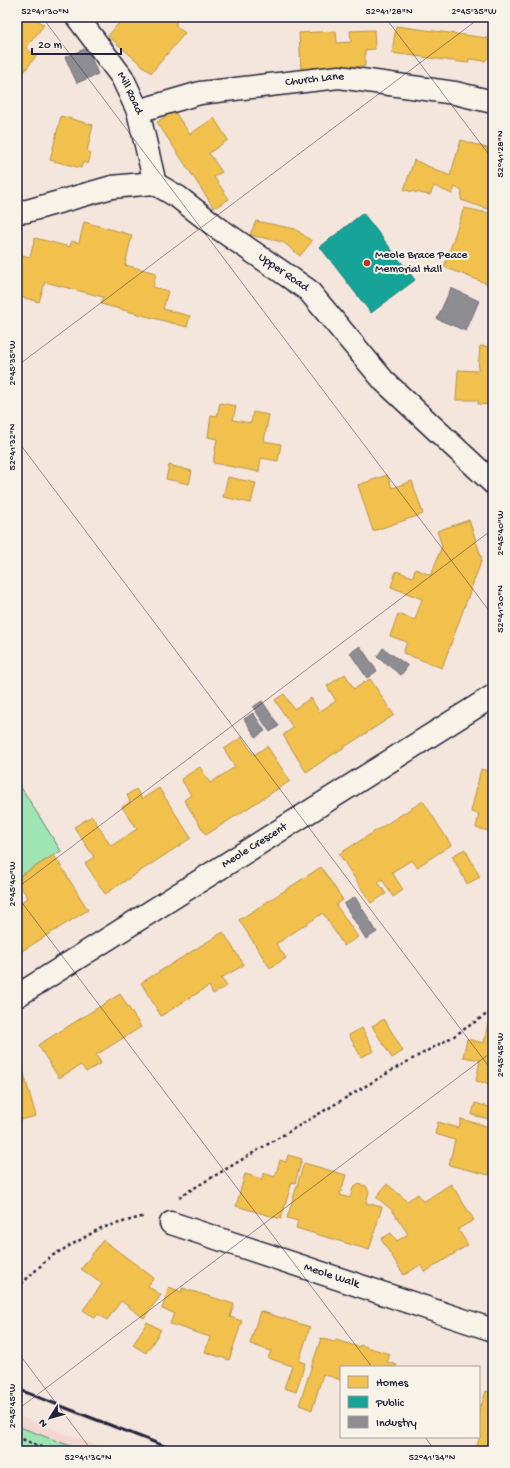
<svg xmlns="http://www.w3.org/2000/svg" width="510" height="1468" viewBox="0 0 510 1468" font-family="'Gochi Hand',sans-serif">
  <rect width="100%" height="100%" fill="#f5e6dd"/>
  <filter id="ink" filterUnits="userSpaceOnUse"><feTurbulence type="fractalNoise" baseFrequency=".025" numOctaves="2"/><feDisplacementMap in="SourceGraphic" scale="8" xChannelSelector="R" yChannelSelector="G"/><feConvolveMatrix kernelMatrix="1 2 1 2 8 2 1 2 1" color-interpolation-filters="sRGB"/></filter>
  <g filter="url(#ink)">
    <!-- built -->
    <path fill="#f3d7d0" d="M 17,1415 L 112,1451 L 17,1451 Z"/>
    <!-- green -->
    <g fill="#9ee5b3" stroke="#608477">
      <path d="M 17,781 L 61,851 L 17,878 Z"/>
      <path d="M 17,1426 L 84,1451 L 17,1451 Z"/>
    </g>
    <!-- homes -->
    <g fill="#f2c14e" stroke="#b49148">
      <path d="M 17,17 L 34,17 L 44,25 L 26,48 L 36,56 L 20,77 L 17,75 Z"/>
      <path d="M 124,17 L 176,17 L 176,26 L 185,33 L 151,73 L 108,36 Z"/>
      <path d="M 396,26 L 487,38 L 492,44 L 491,55 L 485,61 L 469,59 L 468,63 L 392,53 Z"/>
      <path d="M 374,30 L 375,49 L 365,50 L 365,66 L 301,70 L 299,33 L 336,31 L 337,43 L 351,42 L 350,31 Z"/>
      <path d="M 174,111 L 190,134 L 214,118 L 228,140 L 209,153 L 222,172 L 214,177 L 229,199 L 214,208 L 157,122 Z"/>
      <path d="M 61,116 L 93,125 L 87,151 L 91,153 L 88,164 L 83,162 L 81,168 L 50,160 Z"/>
      <path d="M 461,140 L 493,150 L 493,205 L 491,210 L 461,200 L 462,191 L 455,187 L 452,194 L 434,186 L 430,195 L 404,190 L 414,160 L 450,176 Z"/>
      <path d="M 17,141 L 21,177 L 17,177 Z"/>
      <path d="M 464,208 L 493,214 L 493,286 L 444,267 Z"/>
      <path d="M 256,221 L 295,229 L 312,241 L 300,256 L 283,242 L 250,235 Z"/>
      <path d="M 84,222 L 132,235 L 125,265 L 156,273 L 153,287 L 168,291 L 163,309 L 190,316 L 187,327 L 101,304 L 103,297 L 45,282 L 39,302 L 21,297 L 19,304 L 17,303 L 17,254 L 30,257 L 35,238 L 70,247 L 71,241 L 79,243 Z"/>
      <path d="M 480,346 L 493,347 L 493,405 L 478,404 L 478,400 L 456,400 L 458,370 L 478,371 Z"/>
      <path d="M 220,403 L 236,406 L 233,420 L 251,423 L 253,412 L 269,415 L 264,441 L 281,444 L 278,461 L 261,458 L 259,472 L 213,463 L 217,439 L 208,437 L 211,415 L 217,416 Z"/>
      <path d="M 169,465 L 192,471 L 189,484 L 166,479 Z"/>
      <path d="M 387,475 L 392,488 L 412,481 L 423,514 L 373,531 L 358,485 Z"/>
      <path d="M 228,477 L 256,483 L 251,503 L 223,497 Z"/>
      <path d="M 469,520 L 482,559 L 442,668 L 403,653 L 407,642 L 390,636 L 398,614 L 415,620 L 422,599 L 391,587 L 396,571 L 413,577 L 415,569 L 431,575 L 442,546 L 437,531 Z"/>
      <path d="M 345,674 L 354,689 L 370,679 L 394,715 L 306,772 L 283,735 L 293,728 L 275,700 L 284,694 L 294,709 L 311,698 L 319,712 L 336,701 L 327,686 Z"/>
      <path d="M 242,737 L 254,755 L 267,746 L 290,781 L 206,835 L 184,800 L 191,795 L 181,779 L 200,767 L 210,783 L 235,767 L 224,749 Z"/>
      <path d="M 481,769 L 493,772 L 493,832 L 476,828 L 479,814 L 471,812 Z"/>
      <path d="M 159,788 L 191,838 L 105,894 L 85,863 L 94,857 L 74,827 L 92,816 L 111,846 L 137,829 L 122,807 L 130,802 L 127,795 L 136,789 L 142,799 Z"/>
      <path d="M 423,801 L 451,845 L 417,867 L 412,860 L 392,872 L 403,890 L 393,897 L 382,879 L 378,882 L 386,894 L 371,903 L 339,854 Z"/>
      <path d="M 465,849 L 480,877 L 467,884 L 452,856 Z"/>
      <path d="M 54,855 L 88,910 L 17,954 L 17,904 L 28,898 L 17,881 L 17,878 Z"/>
      <path d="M 321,867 L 343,900 L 336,905 L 358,937 L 344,946 L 323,913 L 276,944 L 286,958 L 270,968 L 239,920 Z"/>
      <path d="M 223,932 L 244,965 L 221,978 L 227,986 L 213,994 L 209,986 L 161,1016 L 141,983 Z"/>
      <path d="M 120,994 L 141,1027 L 96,1055 L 101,1063 L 86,1072 L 81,1065 L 59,1078 L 38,1045 Z"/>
      <path d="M 384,1019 L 403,1051 L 392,1058 L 372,1026 Z"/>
      <path d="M 493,1020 L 493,1085 L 476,1081 L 480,1060 L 463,1057 L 467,1039 L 484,1043 L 488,1023 Z"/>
      <path d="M 362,1028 L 374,1051 L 361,1057 L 349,1035 Z"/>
      <path d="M 23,1071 L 36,1116 L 17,1121 L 17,1072 Z"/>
      <path d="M 475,1103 L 493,1108 L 493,1120 L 472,1115 Z"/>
      <path d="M 461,1119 L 493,1128 L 493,1159 L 489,1175 L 449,1165 L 455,1140 L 435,1134 L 438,1122 L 459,1128 Z"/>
      <path d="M 288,1155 L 302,1159 L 295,1183 L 292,1182 L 281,1219 L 236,1206 L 245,1174 L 262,1179 L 263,1173 L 275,1177 L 280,1160 L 286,1162 Z"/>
      <path d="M 304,1163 L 346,1175 L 340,1195 L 350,1198 L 353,1188 L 359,1184 L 366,1186 L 369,1192 L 366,1203 L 382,1207 L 369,1250 L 296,1228 L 298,1221 L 287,1218 Z"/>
      <path d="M 387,1184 L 407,1201 L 418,1194 L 423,1202 L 451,1184 L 474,1220 L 458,1229 L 468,1245 L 425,1272 L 420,1265 L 404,1275 L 381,1239 L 391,1233 L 397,1241 L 408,1234 L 392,1210 L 376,1197 Z"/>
      <path d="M 103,1240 L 154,1278 L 148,1286 L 161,1295 L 144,1318 L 121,1301 L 107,1320 L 98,1314 L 95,1318 L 83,1310 L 102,1284 L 81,1269 Z"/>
      <path d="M 169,1287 L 182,1292 L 182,1288 L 234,1304 L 230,1317 L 242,1321 L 229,1360 L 205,1352 L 210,1337 L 170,1324 L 174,1313 L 162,1309 Z"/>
      <path d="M 260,1311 L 310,1327 L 299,1361 L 305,1363 L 296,1392 L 284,1388 L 292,1366 L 268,1358 L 271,1351 L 250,1344 Z"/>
      <path d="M 147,1322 L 161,1330 L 146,1353 L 133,1345 Z"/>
      <path d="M 321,1338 L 334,1342 L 336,1340 L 359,1347 L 360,1345 L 390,1354 L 387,1362 L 397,1365 L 396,1367 L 341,1367 L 341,1380 L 323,1374 L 312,1410 L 299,1405 Z"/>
      <path d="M 486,1391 L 493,1393 L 493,1451 L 482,1451 L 476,1449 L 480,1436 L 479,1436 L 479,1405 L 481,1406 Z"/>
    </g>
    <!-- public -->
    <path fill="#17a398" stroke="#1a7c7c" d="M 363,213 L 415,280 L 371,313 L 320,247 Z"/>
    <!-- industry -->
    <g fill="#8d8d92" stroke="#6d6d78">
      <path d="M 87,48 L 98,74 L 77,83 L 65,57 Z"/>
      <path d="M 451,288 L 479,301 L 466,331 L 437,319 Z"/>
      <path d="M 360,646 L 377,671 L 367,678 L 350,653 Z"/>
      <path d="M 383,648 L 408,666 L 401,675 L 377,657 Z"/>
      <path d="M 262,701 L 279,726 L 270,732 L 253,707 Z"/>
      <path d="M 253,713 L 265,731 L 256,737 L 244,719 Z"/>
      <path d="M 355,897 L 377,932 L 366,939 L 344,904 Z"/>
    </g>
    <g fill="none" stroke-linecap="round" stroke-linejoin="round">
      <defs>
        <g id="minor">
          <path id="s1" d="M 77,17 L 122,77 L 138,111 L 153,175 L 154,183"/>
          <path id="s2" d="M 138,111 L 200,93 L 339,77 L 455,93 L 493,102"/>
          <path id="s3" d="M 17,212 L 27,211 L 112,187 L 154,183 L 178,197 L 218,228 L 308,290 L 384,381 L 493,483"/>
          <path id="s4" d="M 17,996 L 493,696"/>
          <path id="s5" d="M 171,1223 L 493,1330"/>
        </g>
      </defs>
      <!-- minor casing -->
      <use href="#minor" stroke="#22223b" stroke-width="25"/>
      <!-- path -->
      <g stroke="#22223b" stroke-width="2.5" stroke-dasharray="3 3" stroke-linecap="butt">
        <path d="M 179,1197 L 396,1068 L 454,1036 L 493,1010"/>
        <path d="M 17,1288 L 50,1257 L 101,1228 L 145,1216"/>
        <path d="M 17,1437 L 52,1451"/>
      </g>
      <!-- minor -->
      <use href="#minor" stroke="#f7f3e8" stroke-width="22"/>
      <!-- rail -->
      <path stroke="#22223b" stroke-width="3" d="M 17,1389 L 177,1451"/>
    </g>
  </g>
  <!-- ticks -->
  <path fill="none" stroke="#22223b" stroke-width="1" stroke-opacity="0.45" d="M 42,17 L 493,616M 385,17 L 493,160M 17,366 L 481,17M 17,440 L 493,1072M 17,888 L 493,529M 17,896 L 372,1367M 17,1351 L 92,1451M 17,1410 L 493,1051M 425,1437 L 435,1451"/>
  <!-- markers -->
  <circle fill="#c8321e" stroke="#f7f3e8" stroke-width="1.5" cx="367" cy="263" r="4"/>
  <g text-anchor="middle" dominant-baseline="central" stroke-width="4" stroke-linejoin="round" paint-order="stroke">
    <!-- street labels -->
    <g font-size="12" fill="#22223b" stroke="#f7f3e8">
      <text stroke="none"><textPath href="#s2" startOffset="180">Church Lane</textPath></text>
      <text stroke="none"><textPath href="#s1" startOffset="93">Mill Road</textPath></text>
      <text stroke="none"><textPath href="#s3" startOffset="298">Upper Road</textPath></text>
      <text stroke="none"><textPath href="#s4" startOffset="281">Meole Crescent</textPath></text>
      <text stroke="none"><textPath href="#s5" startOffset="169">Meole Walk</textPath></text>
    </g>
    <!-- poi labels -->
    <g font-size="12" fill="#22223b" stroke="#f7f3e8" text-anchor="start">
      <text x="375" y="256">Meole Brace Peace<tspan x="375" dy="14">Memorial Hall</tspan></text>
    </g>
  </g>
  <!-- margin -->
  <rect width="510" height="1468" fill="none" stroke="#f7f3e8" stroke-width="44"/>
  <!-- legend -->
  <rect x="340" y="1366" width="140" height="72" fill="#f7f3e8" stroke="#a29fa3"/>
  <rect x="348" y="1376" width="20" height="12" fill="#f2c14e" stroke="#a29fa3"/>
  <text x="376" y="1386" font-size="12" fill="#22223b">Homes</text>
  <rect x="348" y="1396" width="20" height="12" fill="#17a398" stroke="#a29fa3"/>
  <text x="376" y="1406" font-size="12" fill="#22223b">Public</text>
  <rect x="348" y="1416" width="20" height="12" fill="#8d8d92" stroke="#a29fa3"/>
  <text x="376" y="1426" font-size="12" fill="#22223b">Industry</text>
  <!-- north arrow -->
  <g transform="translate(50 1418) rotate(233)" stroke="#f7f3e8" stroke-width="3" paint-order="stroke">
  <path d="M0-3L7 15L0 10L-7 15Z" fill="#22223b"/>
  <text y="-6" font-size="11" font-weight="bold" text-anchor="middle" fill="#22223b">N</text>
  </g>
  <!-- scale -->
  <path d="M32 48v6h89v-6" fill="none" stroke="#22223b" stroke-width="2"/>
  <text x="38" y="48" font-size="12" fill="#22223b" stroke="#f7f3e8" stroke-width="3" paint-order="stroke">20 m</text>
  <rect x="22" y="22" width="466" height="1424" fill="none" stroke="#22223b" stroke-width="1.5"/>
  <g font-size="10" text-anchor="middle" fill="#22223b">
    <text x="45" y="14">52°41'30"N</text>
    <text x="389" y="14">52°41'28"N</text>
    <text x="474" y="14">2°45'35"W</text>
    <text transform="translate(499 154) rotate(-90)" y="4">52°41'28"N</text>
    <text transform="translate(11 363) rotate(-90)" y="4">2°45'35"W</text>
    <text transform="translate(11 447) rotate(-90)" y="4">52°41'32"N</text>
    <text transform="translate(499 533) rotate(-90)" y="4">2°45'40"W</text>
    <text transform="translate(499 609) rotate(-90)" y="4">52°41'30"N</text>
    <text transform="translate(11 884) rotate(-90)" y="4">2°45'40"W</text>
    <text transform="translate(499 1055) rotate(-90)" y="4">2°45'45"W</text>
    <text transform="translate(11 1406) rotate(-90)" y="4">2°45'45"W</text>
    <text x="88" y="1460">52°41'36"N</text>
    <text x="432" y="1460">52°41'34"N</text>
  </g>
</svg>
